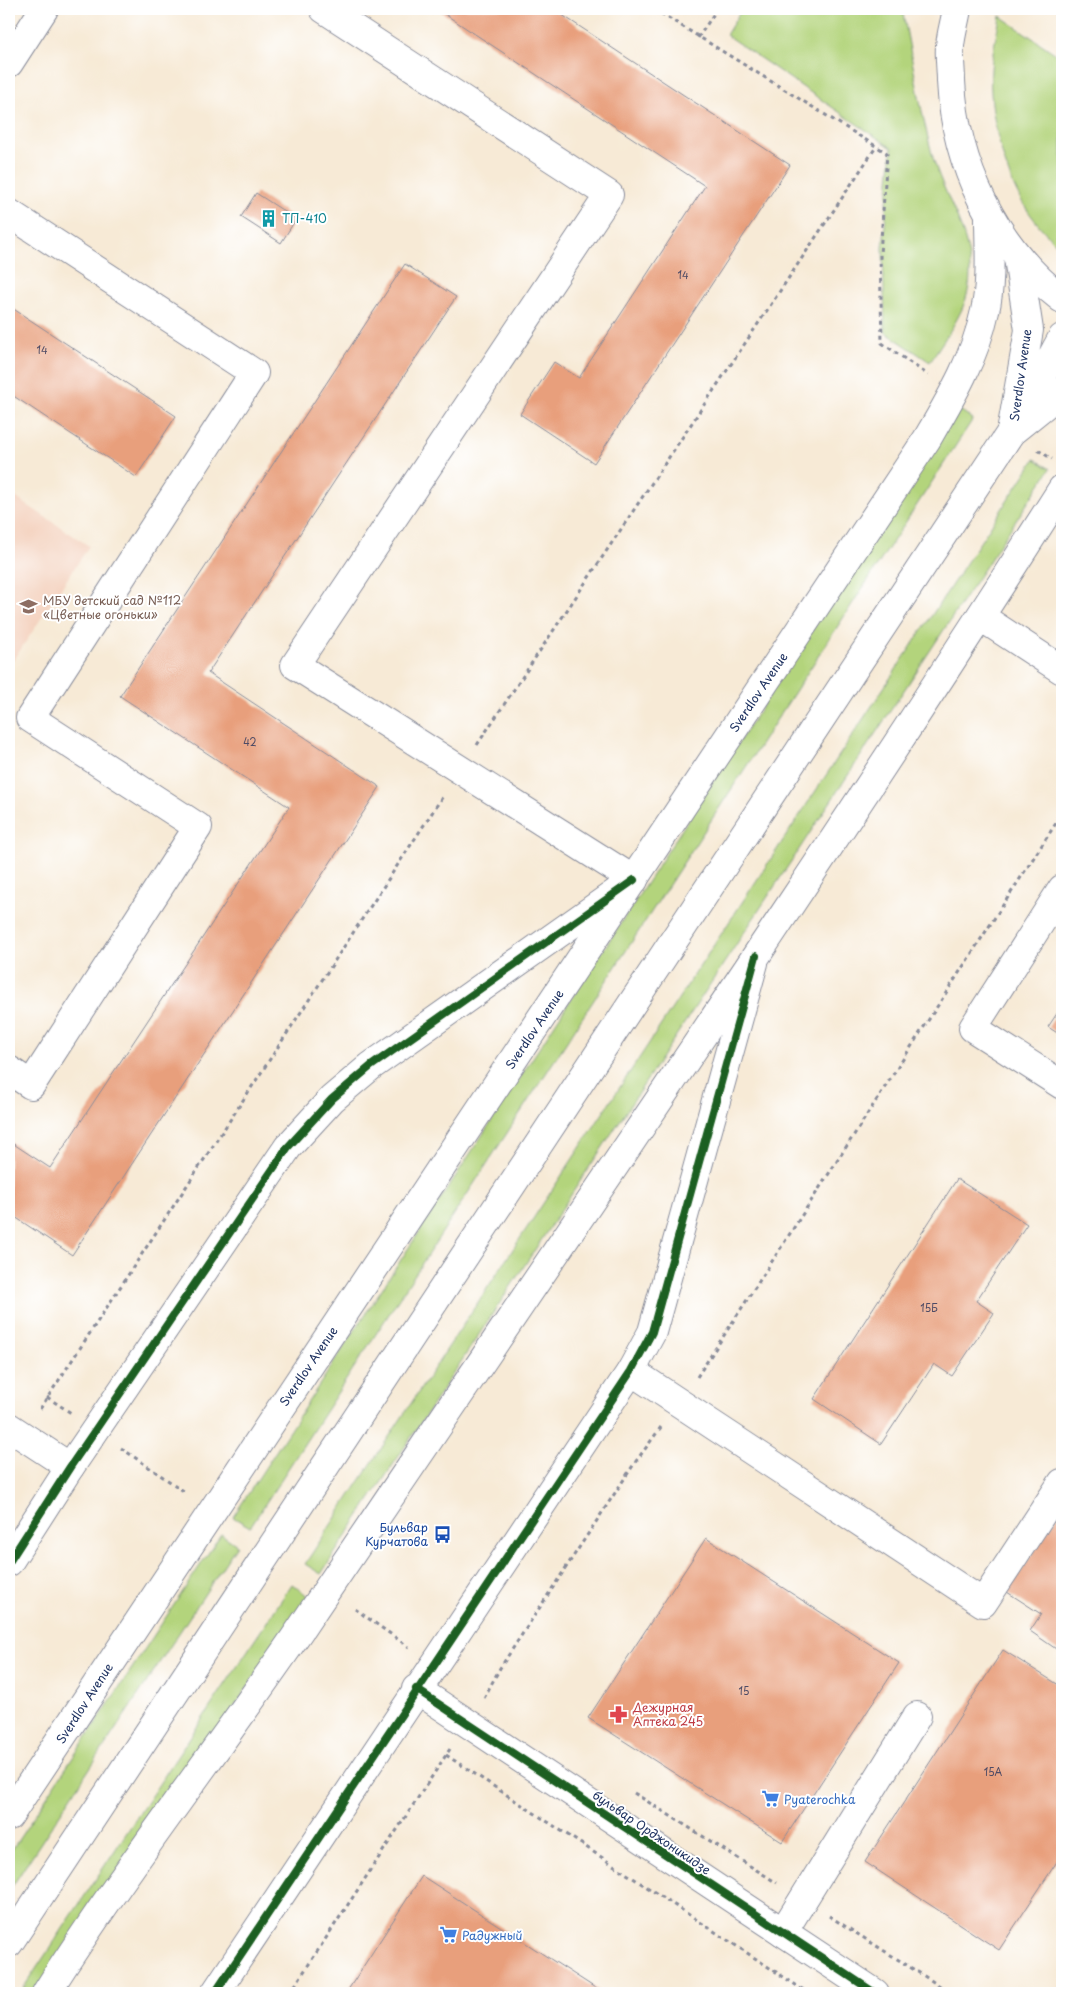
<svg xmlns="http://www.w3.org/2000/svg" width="1071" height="2002" viewBox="0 0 1071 2002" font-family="'Playpen Sans',sans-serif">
  <rect width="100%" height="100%" fill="#fff"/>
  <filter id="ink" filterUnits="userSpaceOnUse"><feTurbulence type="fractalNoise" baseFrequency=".02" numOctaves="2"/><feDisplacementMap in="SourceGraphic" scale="10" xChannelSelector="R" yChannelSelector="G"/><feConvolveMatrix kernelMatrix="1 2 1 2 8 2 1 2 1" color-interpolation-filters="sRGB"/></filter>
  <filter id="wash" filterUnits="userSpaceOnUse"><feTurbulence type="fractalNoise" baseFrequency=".0096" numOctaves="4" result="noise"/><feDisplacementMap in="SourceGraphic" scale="20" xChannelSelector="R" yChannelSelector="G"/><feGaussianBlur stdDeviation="1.12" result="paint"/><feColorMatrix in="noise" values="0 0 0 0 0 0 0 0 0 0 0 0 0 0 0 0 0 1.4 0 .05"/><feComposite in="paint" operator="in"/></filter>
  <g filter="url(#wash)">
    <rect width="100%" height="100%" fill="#f7ead6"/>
    <!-- built -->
    <path fill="#f4d3c0" d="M 9,493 L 89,546 L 9,667 Z"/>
    <!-- green -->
    <g fill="#b3d47c" stroke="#67826d">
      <path d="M 742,9 L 902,9 C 912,56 919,104 931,150 C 942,198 979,239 968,291 C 963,316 943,340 930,362 L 885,332 L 883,247 L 892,148 L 726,35 Z"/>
      <path d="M 1000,16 L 1062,58 L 1062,250 C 1047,235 1032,219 1021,200 C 1002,167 988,107 991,70 C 992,52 997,34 1000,16 Z"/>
      <path d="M 957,408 L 973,419 L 250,1527 L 233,1517 Z"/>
      <path d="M 1035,459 L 1050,469 L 321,1574 L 305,1564 Z"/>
      <path d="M 221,1534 L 237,1545 L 9,1891 L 9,1854 Z"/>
      <path d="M 292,1584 L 308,1596 L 45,1993 L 20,1993 Z"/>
    </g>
    <g id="blocks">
      <!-- building -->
      <g fill="#e89f7b">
        <path d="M 437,9 L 553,9 L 790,165 L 594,463 L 520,414 L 554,362 L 579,378 L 705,186 Z"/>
        <path d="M 256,193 L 296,219 L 281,243 L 241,217 Z"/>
        <path d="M 405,264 L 456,297 L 208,673 L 380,787 L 72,1255 L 9,1213 L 9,1141 L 50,1168 L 289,807 L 120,696 Z"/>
        <path d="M 9,306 L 176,416 L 136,477 L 9,393 Z"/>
        <path d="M 1062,1006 L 1062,1036 L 1048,1027 Z"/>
        <path d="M 957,1179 L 1027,1224 L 976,1301 L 994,1313 L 952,1376 L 934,1364 L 881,1444 L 814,1399 Z"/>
        <path d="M 1062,1509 L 1062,1653 L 1030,1631 L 1041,1614 L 1007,1592 Z"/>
        <path d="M 706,1538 L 899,1663 L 782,1842 L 588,1718 Z"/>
        <path d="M 1003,1650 L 1062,1687 L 1062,1854 L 999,1950 L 865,1862 Z"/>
        <path d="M 422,1876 L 603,1993 L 346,1993 Z"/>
      </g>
    </g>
  </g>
  <g filter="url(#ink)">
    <use href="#blocks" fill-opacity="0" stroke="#898c9a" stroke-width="1"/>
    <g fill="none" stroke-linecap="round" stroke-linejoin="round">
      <defs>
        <g id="minor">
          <path d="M 9,63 L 44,9"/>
          <path d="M 9,213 L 254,373 L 30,718 L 198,827 L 31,1085 L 9,1070"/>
          <path d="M 1014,427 L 1062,338"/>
          <path d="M 981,617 L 1062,670"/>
          <path d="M 1062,889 L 973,1028 L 1062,1085"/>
          <path d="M 631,1371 L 983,1603 L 1062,1483"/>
          <path d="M 9,1427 L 70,1467"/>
          <path d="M 9,1562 L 70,1467 L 288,1147 L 332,1099 L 371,1066 L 634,880 L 295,665 L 609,195 L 324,9"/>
          <path d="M 416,1689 L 875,1993"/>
          <path d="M 783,1932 L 917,1716"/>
          <path d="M 215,1993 L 631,1371 L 652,1332 L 754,963"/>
        </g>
        <g id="major">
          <path d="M 957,9 C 955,21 951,34 950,46 C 949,57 951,70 951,81 C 955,165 995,247 1062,299"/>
          <path d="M 1011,432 L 1029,330 L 1018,258"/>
          <path d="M 9,1816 L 927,439 C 951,398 975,358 985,311 C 992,281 989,247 989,216"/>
          <path d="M 9,1943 L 1011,432 L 1062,391"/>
          <path d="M 46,1993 C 126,1867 218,1750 302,1627 C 557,1249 817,874 1062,489"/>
        </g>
      </defs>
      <!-- minor casing -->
      <use href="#minor" stroke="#898c9a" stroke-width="30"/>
      <!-- major casing -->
      <use href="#major" stroke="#898c9a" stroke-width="30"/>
      <!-- path -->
      <g stroke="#898c9a" stroke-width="3" stroke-dasharray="4 4" stroke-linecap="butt">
        <path d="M 654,9 L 887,153 L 880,254 L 882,343 L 928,375"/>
        <path d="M 698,38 L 717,9"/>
        <path d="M 1038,450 L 1052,459"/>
        <path d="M 477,745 L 876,147"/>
        <path d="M 697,1377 L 1062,814"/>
        <path d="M 47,1397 L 71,1413"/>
        <path d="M 40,1409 L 443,796"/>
        <path d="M 121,1448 L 185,1492"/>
        <path d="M 355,1609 L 409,1647"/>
        <path d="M 484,1698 L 500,1668 L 634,1464 L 661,1427"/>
        <path d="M 446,1755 L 808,1993"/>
        <path d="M 634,1793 L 777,1883"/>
        <path d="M 829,1916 L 951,1993"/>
        <path d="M 290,1993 L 450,1749"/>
      </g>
      <!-- minor -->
      <use href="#minor" stroke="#fff" stroke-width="28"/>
      <!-- major -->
      <use href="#major" stroke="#fff" stroke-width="28"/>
      <defs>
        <g id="cycleway">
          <path d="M 9,1562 L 70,1467 L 288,1147 L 332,1099 L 371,1066 L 634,880"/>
          <path d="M 416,1689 L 875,1993"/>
          <path d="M 215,1993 L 631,1371 L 652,1332 L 756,956"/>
        </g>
      </defs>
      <!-- cycleway casing -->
      <use href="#cycleway" stroke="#fff" stroke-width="11"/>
      <!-- cycleway -->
      <use href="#cycleway" stroke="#1b5e20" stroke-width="8"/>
    </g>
  </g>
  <!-- icons -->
  <defs>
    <symbol id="building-bare" viewBox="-9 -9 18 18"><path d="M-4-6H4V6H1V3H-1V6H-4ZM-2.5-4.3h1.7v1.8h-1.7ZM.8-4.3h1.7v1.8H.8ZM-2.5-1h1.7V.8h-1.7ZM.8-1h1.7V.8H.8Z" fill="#0f9aa8" stroke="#fff" stroke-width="2.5" paint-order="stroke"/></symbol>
    <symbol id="school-bare" viewBox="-9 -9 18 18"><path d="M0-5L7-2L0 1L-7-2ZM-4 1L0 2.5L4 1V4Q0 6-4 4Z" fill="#8d6e63" stroke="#fff" stroke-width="2.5" paint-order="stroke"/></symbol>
    <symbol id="bus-bare" viewBox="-9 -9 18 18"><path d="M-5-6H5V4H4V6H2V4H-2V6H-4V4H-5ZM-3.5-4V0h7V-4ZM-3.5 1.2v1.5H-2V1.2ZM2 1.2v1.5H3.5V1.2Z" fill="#1a4fb4" stroke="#fff" stroke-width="2.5" paint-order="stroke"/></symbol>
    <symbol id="pharmacy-bare" viewBox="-9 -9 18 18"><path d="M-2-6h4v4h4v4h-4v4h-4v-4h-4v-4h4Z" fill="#e0444e" stroke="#fff" stroke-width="2.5" paint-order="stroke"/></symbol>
    <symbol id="supermarket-bare" viewBox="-9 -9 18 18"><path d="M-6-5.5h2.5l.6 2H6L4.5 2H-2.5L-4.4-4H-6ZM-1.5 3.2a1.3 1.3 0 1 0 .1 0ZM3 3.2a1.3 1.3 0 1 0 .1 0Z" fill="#3f7fe0" stroke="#fff" stroke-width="2.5" paint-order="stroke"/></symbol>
  </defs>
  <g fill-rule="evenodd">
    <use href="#building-bare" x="256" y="206" width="25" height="25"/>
    <use href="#school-bare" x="16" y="594" width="25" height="25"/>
    <use href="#bus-bare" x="430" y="1522" width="25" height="25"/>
    <use href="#pharmacy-bare" x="606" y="1702" width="25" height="25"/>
    <use href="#supermarket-bare" x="758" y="1786" width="25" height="25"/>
    <use href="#supermarket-bare" x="436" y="1922" width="25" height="25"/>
  </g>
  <g text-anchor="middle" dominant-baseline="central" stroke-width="4" stroke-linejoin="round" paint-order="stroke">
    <!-- number labels -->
    <g font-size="10" fill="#4e4b65">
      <text x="683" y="274">14</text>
      <text x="42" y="349">14</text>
      <text x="250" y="741">42</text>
      <text x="929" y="1307">15Б</text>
      <text x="744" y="1690">15</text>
      <text x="993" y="1771">15А</text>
    </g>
    <!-- culture labels -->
    <g font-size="12" fill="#0d838f" stroke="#fff" text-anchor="start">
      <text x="282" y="218">ТП-410</text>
    </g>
    <!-- street labels -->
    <g font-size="12" fill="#1b2f5e" stroke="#fff">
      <text transform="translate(1020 375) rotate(-82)">Sverdlov Avenue</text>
      <text transform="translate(758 692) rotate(-56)">Sverdlov Avenue</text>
      <text transform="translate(534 1029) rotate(-56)">Sverdlov Avenue</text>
      <text transform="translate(308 1366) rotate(-56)">Sverdlov Avenue</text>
      <text transform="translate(84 1703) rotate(-57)">Sverdlov Avenue</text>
      <text transform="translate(652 1832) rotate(34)">бульвар Орджоникидзе</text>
    </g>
    <!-- education labels -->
    <g font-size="12" fill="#785e54" stroke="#fff" text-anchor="start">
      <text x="43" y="600">МБУ детский сад №112<tspan x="43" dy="14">«Цветные огоньки»</tspan></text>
    </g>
    <!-- transit labels -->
    <g font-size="12" fill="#164399" stroke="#fff" text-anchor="end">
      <text x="428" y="1527">Бульвар<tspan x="428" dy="14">Курчатова</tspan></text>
    </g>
    <!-- health labels -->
    <g font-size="12" fill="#be3a42" stroke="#fff" text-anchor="start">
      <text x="633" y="1707">Дежурная<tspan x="633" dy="14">Аптека 245</tspan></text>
    </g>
    <!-- shop labels -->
    <g font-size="12" fill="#366cbe" stroke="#fff" text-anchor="start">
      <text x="784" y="1799">Pyaterochka</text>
      <text x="462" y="1935">Радужный</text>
    </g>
  </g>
  <!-- margin -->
  <rect width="1071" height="2002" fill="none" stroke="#fff" stroke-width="30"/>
</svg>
